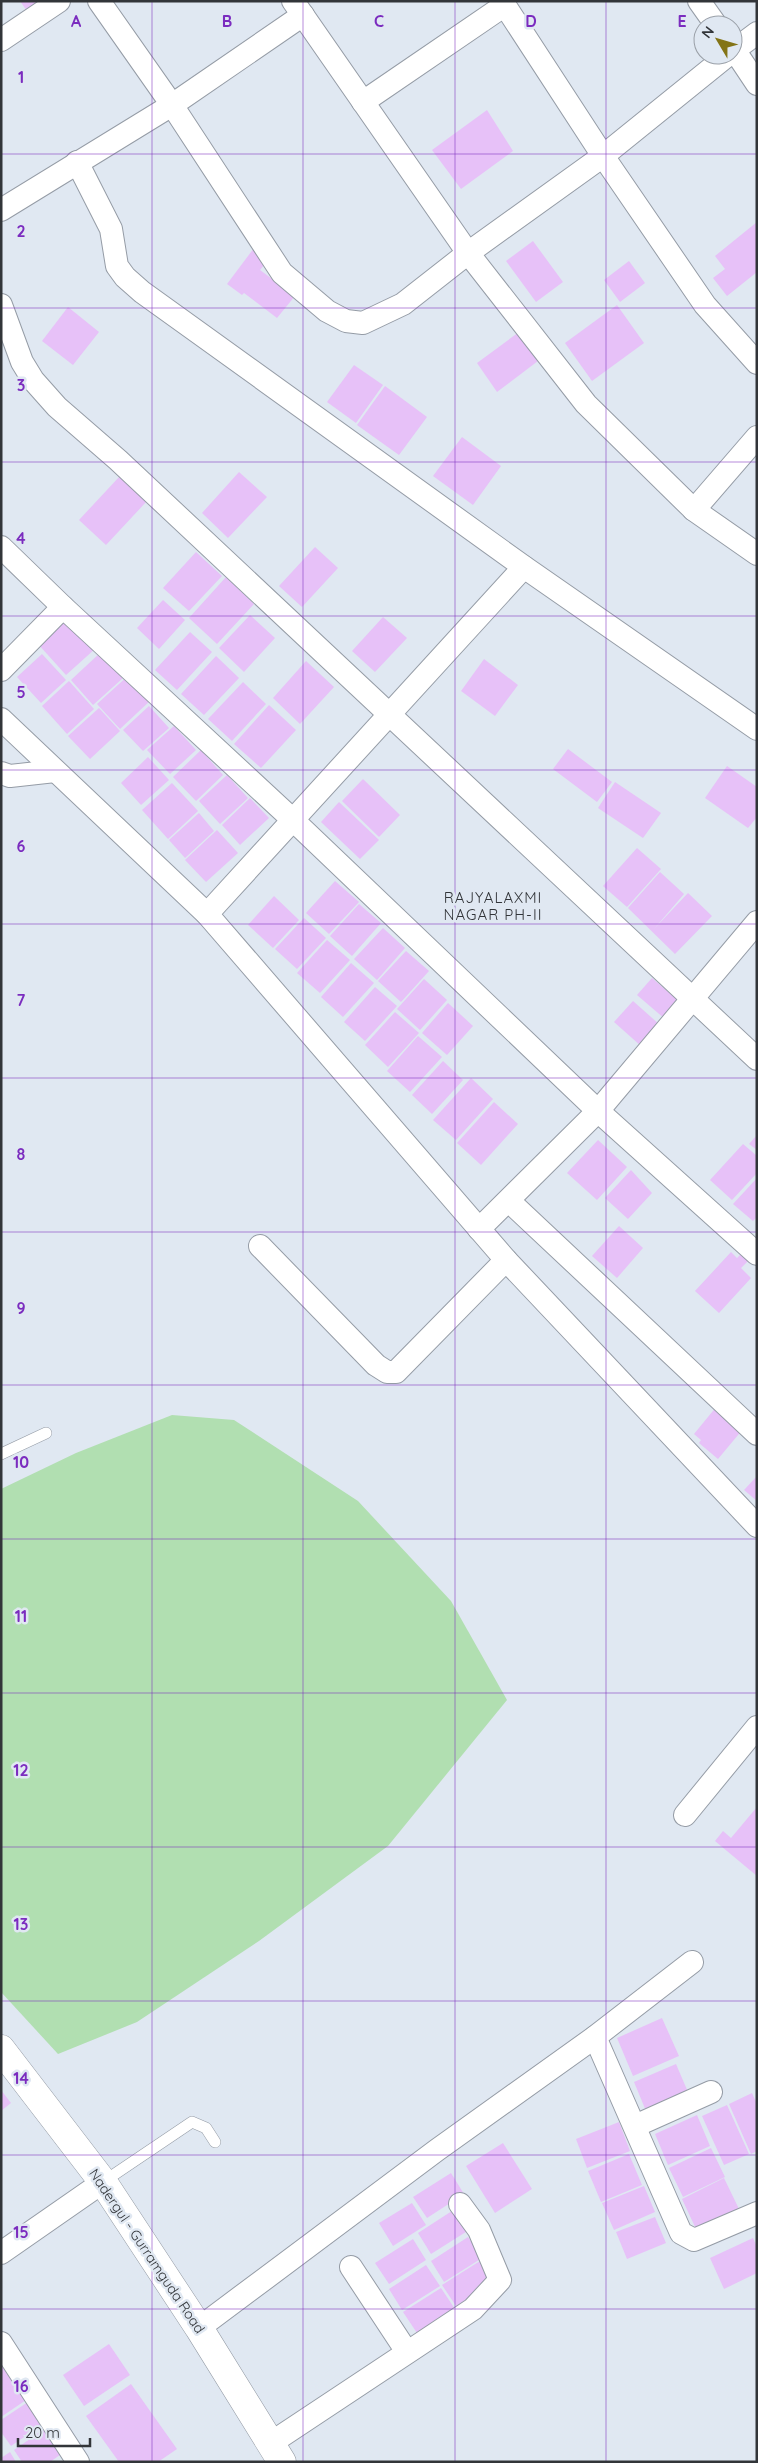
<svg xmlns="http://www.w3.org/2000/svg" width="758" height="2463" viewBox="0 0 758 2463" font-family="Quicksand,sans-serif">
  <rect width="100%" height="100%" fill="#e0e8f2"/>
  <!-- green -->
  <path fill="#b1dfb1" d="M 172,1415 L 234,1420 L 358,1501 L 451,1601 L 507,1700 L 388,1846 L 259,1941 L 137,2022 L 58,2054 L 1,1992 L 1,1489 L 76,1453 Z"/>
  <!-- building -->
  <g fill="#e7c1f8">
    <path d="M 20,1 L 47,1 L 29,14 Z"/>
    <path d="M 487,110 L 513,151 L 461,189 L 432,150 Z"/>
    <path d="M 757,222 L 757,272 L 727,296 L 713,278 L 725,269 L 715,256 Z"/>
    <path d="M 533,241 L 563,282 L 536,302 L 506,261 Z"/>
    <path d="M 254,248 L 269,259 L 260,270 L 295,296 L 277,318 L 244,293 L 242,295 L 227,284 Z"/>
    <path d="M 629,261 L 645,283 L 620,302 L 604,280 Z"/>
    <path d="M 617,305 L 644,343 L 592,381 L 565,343 Z"/>
    <path d="M 68,307 L 99,332 L 73,365 L 42,341 Z"/>
    <path d="M 519,332 L 538,361 L 497,392 L 477,363 Z"/>
    <path d="M 354,365 L 383,385 L 356,423 L 327,402 Z"/>
    <path d="M 385,386 L 427,417 L 399,455 L 357,425 Z"/>
    <path d="M 462,437 L 501,466 L 473,505 L 433,476 Z"/>
    <path d="M 239,472 L 267,497 L 228,538 L 202,513 Z"/>
    <path d="M 120,476 L 147,501 L 106,545 L 79,520 Z"/>
    <path d="M 315,547 L 338,568 L 302,607 L 279,586 Z"/>
    <path d="M 196,552 L 222,576 L 189,611 L 163,588 Z"/>
    <path d="M 226,577 L 254,604 L 217,644 L 189,618 Z"/>
    <path d="M 163,600 L 185,620 L 159,649 L 137,628 Z"/>
    <path d="M 250,615 L 275,638 L 244,672 L 219,648 Z"/>
    <path d="M 68,617 L 96,648 L 66,675 L 38,644 Z"/>
    <path d="M 383,617 L 407,638 L 375,672 L 352,651 Z"/>
    <path d="M 190,632 L 212,652 L 177,690 L 155,670 Z"/>
    <path d="M 100,653 L 123,678 L 93,705 L 71,680 Z"/>
    <path d="M 42,654 L 66,680 L 41,703 L 17,677 Z"/>
    <path d="M 216,656 L 239,678 L 204,715 L 181,694 Z"/>
    <path d="M 484,659 L 518,685 L 495,716 L 461,691 Z"/>
    <path d="M 306,661 L 334,687 L 300,724 L 273,698 Z"/>
    <path d="M 130,674 L 152,699 L 120,729 L 97,704 Z"/>
    <path d="M 69,681 L 94,709 L 67,734 L 42,706 Z"/>
    <path d="M 243,682 L 266,704 L 232,741 L 208,719 Z"/>
    <path d="M 269,705 L 296,730 L 261,768 L 234,744 Z"/>
    <path d="M 149,706 L 169,728 L 143,751 L 123,730 Z"/>
    <path d="M 99,708 L 120,731 L 90,759 L 68,736 Z"/>
    <path d="M 174,726 L 196,750 L 170,774 L 147,750 Z"/>
    <path d="M 568,749 L 612,782 L 597,802 L 553,769 Z"/>
    <path d="M 201,750 L 223,775 L 196,801 L 173,777 Z"/>
    <path d="M 148,757 L 169,780 L 141,805 L 121,783 Z"/>
    <path d="M 727,766 L 757,787 L 757,817 L 748,828 L 705,798 Z"/>
    <path d="M 227,775 L 248,798 L 220,824 L 199,801 Z"/>
    <path d="M 363,779 L 400,815 L 379,837 L 342,801 Z"/>
    <path d="M 615,782 L 661,813 L 643,838 L 598,808 Z"/>
    <path d="M 172,783 L 198,811 L 168,839 L 142,810 Z"/>
    <path d="M 250,798 L 269,818 L 240,845 L 222,825 Z"/>
    <path d="M 339,802 L 379,840 L 360,859 L 321,822 Z"/>
    <path d="M 199,813 L 214,831 L 185,858 L 169,840 Z"/>
    <path d="M 217,830 L 238,853 L 206,882 L 185,860 Z"/>
    <path d="M 637,848 L 661,869 L 627,907 L 603,886 Z"/>
    <path d="M 660,872 L 684,894 L 654,929 L 688,893 L 712,916 L 675,954 L 628,908 Z"/>
    <path d="M 335,881 L 359,902 L 329,934 L 306,913 Z"/>
    <path d="M 274,896 L 299,920 L 273,948 L 248,925 Z"/>
    <path d="M 359,904 L 381,923 L 352,956 L 330,936 Z"/>
    <path d="M 304,918 L 326,938 L 297,969 L 275,949 Z"/>
    <path d="M 383,928 L 405,948 L 377,980 L 354,959 Z"/>
    <path d="M 327,940 L 350,960 L 320,993 L 297,973 Z"/>
    <path d="M 406,951 L 429,971 L 401,1002 L 378,981 Z"/>
    <path d="M 351,963 L 374,983 L 343,1017 L 321,997 Z"/>
    <path d="M 652,978 L 680,1002 L 665,1019 L 637,995 Z"/>
    <path d="M 424,979 L 447,1000 L 420,1030 L 397,1009 Z"/>
    <path d="M 375,987 L 397,1006 L 365,1041 L 344,1022 Z"/>
    <path d="M 633,1001 L 660,1025 L 641,1046 L 614,1022 Z"/>
    <path d="M 448,1003 L 473,1026 L 447,1055 L 422,1033 Z"/>
    <path d="M 395,1012 L 419,1033 L 388,1067 L 365,1045 Z"/>
    <path d="M 418,1036 L 442,1057 L 410,1092 L 387,1071 Z"/>
    <path d="M 443,1061 L 463,1080 L 432,1114 L 412,1095 Z"/>
    <path d="M 471,1078 L 493,1099 L 456,1140 L 433,1120 Z"/>
    <path d="M 494,1102 L 518,1124 L 481,1165 L 457,1143 Z"/>
    <path d="M 757,1135 L 757,1150 L 749,1144 Z"/>
    <path d="M 598,1140 L 627,1167 L 597,1200 L 567,1173 Z"/>
    <path d="M 743,1144 L 757,1156 L 757,1173 L 732,1200 L 710,1180 Z"/>
    <path d="M 631,1170 L 652,1193 L 628,1219 L 605,1198 Z"/>
    <path d="M 757,1178 L 757,1217 L 753,1221 L 733,1204 Z"/>
    <path d="M 619,1226 L 643,1248 L 617,1278 L 592,1256 Z"/>
    <path d="M 731,1252 L 737,1258 L 743,1252 L 750,1259 L 741,1268 L 751,1278 L 719,1313 L 695,1291 Z"/>
    <path d="M 717,1406 L 743,1429 L 718,1459 L 699,1443 L 701,1440 L 694,1434 Z"/>
    <path d="M 757,1476 L 757,1501 L 744,1490 Z"/>
    <path d="M 757,1807 L 757,1876 L 715,1841 L 723,1831 L 731,1838 Z"/>
    <path d="M 662,2018 L 679,2056 L 633,2076 L 617,2038 Z"/>
    <path d="M 676,2064 L 688,2092 L 646,2111 L 634,2082 Z"/>
    <path d="M 1,2090 L 11,2103 L 1,2111 Z"/>
    <path d="M 752,2093 L 757,2104 L 757,2151 L 751,2154 L 729,2104 Z"/>
    <path d="M 727,2105 L 749,2154 L 724,2165 L 702,2116 Z"/>
    <path d="M 697,2115 L 710,2146 L 668,2165 L 655,2134 Z"/>
    <path d="M 619,2122 L 630,2151 L 587,2168 L 576,2139 Z"/>
    <path d="M 503,2143 L 532,2189 L 495,2213 L 466,2166 Z"/>
    <path d="M 711,2148 L 725,2177 L 683,2197 L 669,2168 Z"/>
    <path d="M 629,2154 L 642,2185 L 601,2202 L 588,2171 Z"/>
    <path d="M 451,2173 L 464,2194 L 427,2218 L 413,2197 Z"/>
    <path d="M 724,2178 L 739,2209 L 696,2229 L 682,2199 Z"/>
    <path d="M 644,2186 L 655,2212 L 614,2230 L 602,2203 Z"/>
    <path d="M 412,2203 L 426,2225 L 393,2246 L 379,2223 Z"/>
    <path d="M 455,2209 L 469,2230 L 431,2254 L 418,2233 Z"/>
    <path d="M 655,2217 L 666,2243 L 627,2259 L 616,2232 Z"/>
    <path d="M 468,2237 L 482,2258 L 444,2282 L 431,2261 Z"/>
    <path d="M 753,2238 L 757,2247 L 757,2273 L 724,2289 L 710,2258 Z"/>
    <path d="M 413,2239 L 426,2260 L 389,2284 L 375,2263 Z"/>
    <path d="M 480,2261 L 494,2282 L 456,2306 L 442,2285 Z"/>
    <path d="M 426,2265 L 440,2286 L 402,2310 L 389,2289 Z"/>
    <path d="M 441,2288 L 455,2309 L 417,2333 L 403,2312 Z"/>
    <path d="M 109,2344 L 130,2375 L 84,2406 L 63,2375 Z"/>
    <path d="M 5,2363 L 29,2398 L 1,2417 L 1,2365 Z"/>
    <path d="M 131,2384 L 177,2449 L 158,2462 L 119,2462 L 86,2416 Z"/>
    <path d="M 28,2402 L 43,2424 L 11,2446 L 1,2432 L 1,2420 Z"/>
    <path d="M 47,2427 L 64,2452 L 50,2462 L 22,2462 L 14,2450 Z"/>
    <path d="M 10,2452 L 16,2462 L 1,2462 L 1,2458 Z"/>
  </g>
  <g fill="none" stroke-linecap="round" stroke-linejoin="round">
    <defs>
      <g id="service">
        <path d="M 1,1454 L 46,1433"/>
        <path d="M 103,2182 L 192,2122 L 206,2128 L 215,2142"/>
      </g>
      <g id="minor">
        <path d="M 99,1 L 172,105 L 282,273 L 327,311 L 346,321 L 363,323 L 403,304 L 468,253 L 603,156 L 728,55"/>
        <path d="M 293,1 L 468,253 L 586,404 L 694,510 L 757,554"/>
        <path d="M 502,1 L 603,156 L 705,305 L 757,363"/>
        <path d="M 699,1 L 716,25"/>
        <path d="M 1,40 L 59,1"/>
        <path d="M 733,48 L 757,84"/>
        <path d="M 733,51 L 757,33"/>
        <path d="M 363,102 L 505,5"/>
        <path d="M 77,162 L 111,229 L 117,266 L 125,277 L 142,292 L 524,567 L 757,729"/>
        <path d="M 1,210 L 172,105 L 303,15"/>
        <path d="M 1,305 L 22,362 L 33,380 L 57,407 L 118,460 L 757,1059"/>
        <path d="M 694,510 L 757,437"/>
        <path d="M 1,547 L 63,607 L 293,820 L 598,1111 L 757,1254"/>
        <path d="M 1,670 L 63,607"/>
        <path d="M 1,719 L 207,914 L 506,1260 L 757,1526"/>
        <path d="M 1,773 L 10,776 L 55,771"/>
        <path d="M 207,914 L 524,567"/>
        <path d="M 509,1201 L 757,1434"/>
        <path d="M 479,1229 L 598,1111 L 757,922"/>
        <path d="M 260,1246 L 376,1365 L 387,1372 L 396,1372 L 506,1260"/>
        <path d="M 685,1815 L 757,1727"/>
        <path d="M 595,2037 L 681,2233 L 694,2240 L 757,2213"/>
        <path d="M 635,2126 L 711,2092"/>
        <path d="M 1,2253 L 103,2182"/>
        <path d="M 351,2267 L 407,2352"/>
        <path d="M 199,2328 L 437,2150 L 595,2037 L 692,1962"/>
        <path d="M 1,2343 L 78,2462"/>
        <path d="M 271,2443 L 473,2309 L 500,2280 L 479,2230 L 460,2204"/>
      </g>
      <path id="secondary" d="M 1,2049 L 103,2182 L 199,2328 L 282,2462"/>
    </defs>
    <!-- service casing -->
    <use href="#service" stroke="#959ca6" stroke-width="12"/>
    <!-- minor casing -->
    <use href="#minor" stroke="#959ca6" stroke-width="24"/>
    <!-- secondary casing -->
    <use href="#secondary" stroke="#959ca6" stroke-width="29"/>
    <!-- service -->
    <use href="#service" stroke="#fff" stroke-width="11"/>
    <!-- minor -->
    <use href="#minor" stroke="#fff" stroke-width="22"/>
    <!-- secondary -->
    <use href="#secondary" stroke="#fff" stroke-width="28"/>
  </g>
  <!-- grid -->
  <path fill="none" stroke="#7b2cbf" stroke-width="1" stroke-opacity="0.55" d="M 152,1 L 152,2462M 303,1 L 303,2462M 455,1 L 455,2462M 606,1 L 606,2462M 1,154 L 757,154M 1,308 L 757,308M 1,462 L 757,462M 1,616 L 757,616M 1,770 L 757,770M 1,924 L 757,924M 1,1078 L 757,1078M 1,1232 L 757,1232M 1,1385 L 757,1385M 1,1539 L 757,1539M 1,1693 L 757,1693M 1,1847 L 757,1847M 1,2001 L 757,2001M 1,2155 L 757,2155M 1,2309 L 757,2309"/>
  <g text-anchor="middle" dominant-baseline="central" stroke-width="5" stroke-linejoin="round" paint-order="stroke">
    <!-- street labels -->
    <g font-size="14" fill="#323539" stroke="#e0e8f2">
      <text transform="translate(147 2251) rotate(56)">Nadergul - Gurramguda Road</text>
    </g>
    <!-- neighbourhood labels -->
    <g font-size="15" letter-spacing="1" fill="#323539" stroke="#e0e8f2">
      <text x="493" y="897">RAJYALAXMI<tspan x="493" dy="17">NAGAR PH-II</tspan></text>
    </g>
  </g>
  <g font-size="16" text-anchor="middle" font-weight="bold" fill="#7b2cbf" stroke="#e0e8f2" stroke-width="5" stroke-linejoin="round" paint-order="stroke">
    <text x="76" y="27">A</text>
    <text x="227" y="27">B</text>
    <text x="379" y="27">C</text>
    <text x="531" y="27">D</text>
    <text x="682" y="27">E</text>
    <text x="21" y="83">1</text>
    <text x="21" y="237">2</text>
    <text x="21" y="391">3</text>
    <text x="21" y="544">4</text>
    <text x="21" y="698">5</text>
    <text x="21" y="852">6</text>
    <text x="21" y="1006">7</text>
    <text x="21" y="1160">8</text>
    <text x="21" y="1314">9</text>
    <text x="21" y="1468">10</text>
    <text x="21" y="1622">11</text>
    <text x="21" y="1776">12</text>
    <text x="21" y="1930">13</text>
    <text x="21" y="2084">14</text>
    <text x="21" y="2238">15</text>
    <text x="21" y="2392">16</text>
  </g>
  <!-- border -->
  <rect width="758" height="2463" fill="none" stroke="#323539" stroke-width="5"/>
  <!-- north arrow -->
  <g transform="translate(718 40) rotate(308)"><circle r="24" fill="#e0e8f2" stroke="#9aa0a8"/>
  <path d="M0-4L9 19L0 12L-9 19Z" fill="#837416"/>
  <text y="-8" font-size="14" font-weight="bold" text-anchor="middle" fill="#323539">N</text>
  </g>
  <!-- scale -->
  <path d="M18 2438v8h72v-8" fill="none" stroke="#323539" stroke-width="2.5"/>
  <text x="25" y="2438" font-size="15" fill="#323539" stroke="#e0e8f2" stroke-width="4" paint-order="stroke">20 m</text>
</svg>
